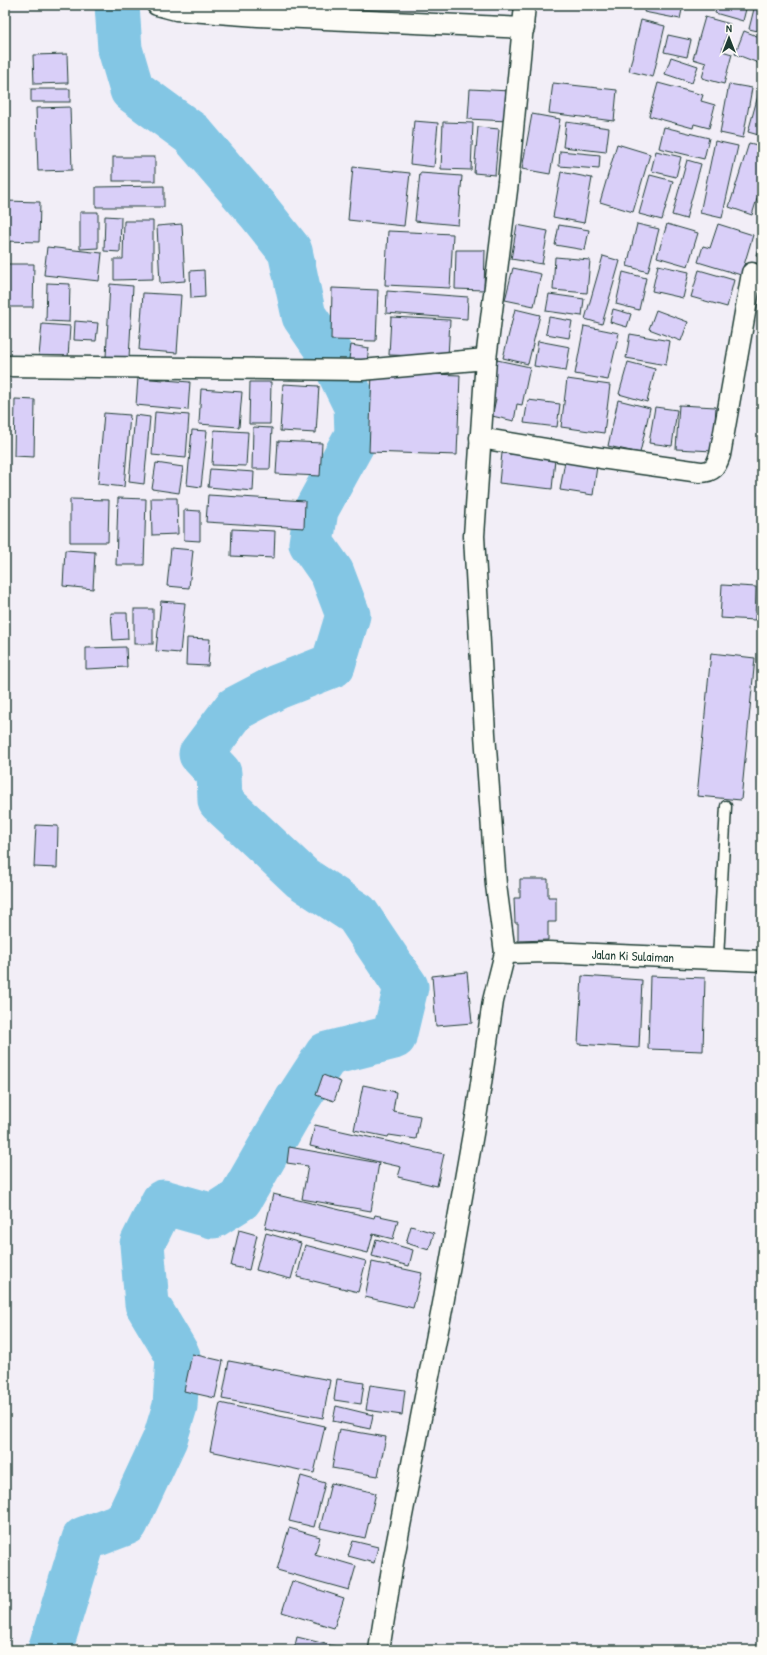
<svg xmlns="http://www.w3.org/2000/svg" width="767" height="1655" viewBox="0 0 767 1655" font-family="'Patrick Hand',sans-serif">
  <rect width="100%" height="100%" fill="#f2eef7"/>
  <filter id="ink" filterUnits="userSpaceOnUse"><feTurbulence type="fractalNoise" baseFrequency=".025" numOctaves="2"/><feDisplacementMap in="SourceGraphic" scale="8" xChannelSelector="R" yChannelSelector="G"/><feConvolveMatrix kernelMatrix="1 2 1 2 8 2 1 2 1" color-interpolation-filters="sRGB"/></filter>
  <g filter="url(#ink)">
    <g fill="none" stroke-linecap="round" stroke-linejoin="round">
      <!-- river -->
      <path stroke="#83c6e4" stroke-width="45" d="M 50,1650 L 84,1539 L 126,1523 L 165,1439 L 175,1406 L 178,1356 L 147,1304 L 142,1244 L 163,1202 L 213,1216 L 240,1199 L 297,1100 L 327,1054 L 394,1037 L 406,987 L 357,914 L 302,878 L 220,801 L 219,773 L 201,754 L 235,709 L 277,687 L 333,665 L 348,615 L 332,573 L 311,543 L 316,510 L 357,435 L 356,406 L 332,357 L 304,316 L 290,251 L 260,213 L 192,134 L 132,90 L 120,49 L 117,5"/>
    </g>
    <!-- building -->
    <g fill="#d9cff8" stroke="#1f3d34">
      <path d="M 646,5 L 683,5 L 680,19 L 644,12 Z"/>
      <path d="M 717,5 L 747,5 L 743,21 L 715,13 Z"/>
      <path d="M 755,5 L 762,5 L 762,32 L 749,29 Z"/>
      <path d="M 705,17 L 730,24 L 722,51 L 732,54 L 724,84 L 702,78 L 706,63 L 693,59 Z"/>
      <path d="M 641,20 L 665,26 L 653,77 L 629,71 Z"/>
      <path d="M 744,31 L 762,38 L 761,64 L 735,54 Z"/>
      <path d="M 668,35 L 691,40 L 687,57 L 664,52 Z"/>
      <path d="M 67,54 L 68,83 L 34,84 L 33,55 Z"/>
      <path d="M 671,57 L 698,66 L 692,83 L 665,74 Z"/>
      <path d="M 553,83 L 617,90 L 614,121 L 549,113 Z"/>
      <path d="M 658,83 L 703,95 L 701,101 L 715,105 L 709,128 L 694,124 L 693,128 L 649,116 Z"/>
      <path d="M 729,84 L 752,88 L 743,138 L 720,133 Z"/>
      <rect x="31" y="89" width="39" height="13"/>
      <path d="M 470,89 L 510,91 L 508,121 L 468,119 Z"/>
      <path d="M 759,92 L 762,93 L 762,136 L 748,132 Z"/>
      <path d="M 70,107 L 72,170 L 38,171 L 36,108 Z"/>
      <path d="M 532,114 L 560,119 L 550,174 L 522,169 Z"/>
      <path d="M 414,121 L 438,123 L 434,167 L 410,164 Z"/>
      <path d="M 443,122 L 473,123 L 471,170 L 441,169 Z"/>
      <path d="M 566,122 L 609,128 L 606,152 L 563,147 Z"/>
      <path d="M 478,127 L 499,129 L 495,175 L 474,173 Z"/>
      <path d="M 664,127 L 709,138 L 704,159 L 659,148 Z"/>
      <path d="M 715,141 L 738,146 L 722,218 L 700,213 Z"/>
      <path d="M 749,143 L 762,146 L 762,183 L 752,215 L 729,207 Z"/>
      <path d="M 617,144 L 650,154 L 633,212 L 600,202 Z"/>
      <path d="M 560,151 L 600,155 L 599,169 L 559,166 Z"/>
      <path d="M 656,151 L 681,157 L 676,177 L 651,171 Z"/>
      <rect x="113" y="157" width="42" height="24"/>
      <path d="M 687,160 L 701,164 L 686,219 L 672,215 Z"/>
      <path d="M 353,167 L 410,173 L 404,226 L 348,220 Z"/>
      <path d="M 561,172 L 592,178 L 584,223 L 553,217 Z"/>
      <path d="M 420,173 L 462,176 L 458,225 L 415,221 Z"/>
      <path d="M 650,175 L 673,181 L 662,220 L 639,214 Z"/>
      <path d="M 164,186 L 164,207 L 96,207 L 96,187 Z"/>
      <path d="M 5,201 L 40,202 L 39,242 L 5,241 Z"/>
      <path d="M 80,212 L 98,212 L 98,248 L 80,249 Z"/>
      <path d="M 105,216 L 121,217 L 120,252 L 104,251 Z"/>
      <path d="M 124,221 L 153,221 L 153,279 L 114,280 L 114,259 L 123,259 Z"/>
      <path d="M 182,224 L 185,281 L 160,283 L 157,226 Z"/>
      <path d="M 637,224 L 659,229 L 648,272 L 627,266 Z"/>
      <path d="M 667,224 L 698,233 L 688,266 L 657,257 Z"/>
      <path d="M 718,224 L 753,235 L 741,275 L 698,262 L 703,246 L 710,248 Z"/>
      <path d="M 517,225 L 548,231 L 542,264 L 511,259 Z"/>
      <path d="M 559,225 L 589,230 L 585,250 L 555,245 Z"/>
      <path d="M 388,231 L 453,234 L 450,288 L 385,285 Z"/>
      <path d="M 762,233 L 762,257 L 756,255 Z"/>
      <path d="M 47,247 L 102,253 L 99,281 L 44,275 Z"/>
      <path d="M 456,250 L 485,250 L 484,290 L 455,289 Z"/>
      <path d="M 603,256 L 620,261 L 602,324 L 585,319 Z"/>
      <path d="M 555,257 L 590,260 L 587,293 L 553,290 Z"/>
      <path d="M 5,264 L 34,264 L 33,307 L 5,307 Z"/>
      <path d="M 658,265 L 689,272 L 683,298 L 652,291 Z"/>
      <path d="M 513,268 L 541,274 L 534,306 L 505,300 Z"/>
      <path d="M 204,270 L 205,297 L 191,298 L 190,271 Z"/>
      <path d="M 699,270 L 734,280 L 727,307 L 691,297 Z"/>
      <path d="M 623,272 L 646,278 L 639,310 L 616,304 Z"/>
      <path d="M 47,283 L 70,284 L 69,322 L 46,321 Z"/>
      <path d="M 110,284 L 133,286 L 129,358 L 106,357 Z"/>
      <path d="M 332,288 L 378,290 L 376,341 L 331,340 Z"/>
      <path d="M 387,291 L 468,297 L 467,319 L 386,313 Z"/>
      <path d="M 143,293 L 181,295 L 177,353 L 139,350 Z"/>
      <path d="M 549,294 L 584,299 L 582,316 L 546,311 Z"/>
      <path d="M 515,309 L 540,315 L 528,364 L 503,358 Z"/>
      <path d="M 613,309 L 631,314 L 627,327 L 610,322 Z"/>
      <path d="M 656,310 L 688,322 L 681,341 L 649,329 Z"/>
      <path d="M 391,317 L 450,320 L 448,357 L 389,355 Z"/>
      <path d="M 549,317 L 572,321 L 569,338 L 546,334 Z"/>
      <path d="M 75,321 L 98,323 L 96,341 L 74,340 Z"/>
      <path d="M 42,324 L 70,326 L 68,358 L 39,356 Z"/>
      <path d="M 584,326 L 619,333 L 608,380 L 575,374 Z"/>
      <path d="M 630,334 L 670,341 L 666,365 L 626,358 Z"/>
      <path d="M 538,341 L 570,347 L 566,371 L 534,366 Z"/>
      <path d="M 351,345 L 369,348 L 367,361 L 349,359 Z"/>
      <path d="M 497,360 L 530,367 L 522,405 L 517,404 L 514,421 L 492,416 L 496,399 L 489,398 Z"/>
      <path d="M 628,362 L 655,369 L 647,402 L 619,394 Z"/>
      <path d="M 372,372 L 460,375 L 457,455 L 369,452 Z"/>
      <path d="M 138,378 L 190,382 L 188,410 L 136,405 Z"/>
      <path d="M 567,379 L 610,385 L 604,433 L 561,427 Z"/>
      <path d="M 250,382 L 271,382 L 270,424 L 249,424 Z"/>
      <path d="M 283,384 L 319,386 L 316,433 L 280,431 Z"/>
      <path d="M 201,389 L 242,392 L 239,427 L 199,424 Z"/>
      <path d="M 15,399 L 35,400 L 34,457 L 14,456 Z"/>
      <path d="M 528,400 L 560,404 L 557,427 L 524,423 Z"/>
      <path d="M 618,400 L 650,408 L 640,453 L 608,446 Z"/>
      <path d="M 679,405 L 716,407 L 713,451 L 676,449 Z"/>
      <path d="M 655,407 L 677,410 L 672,446 L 649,443 Z"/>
      <path d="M 155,412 L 189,415 L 186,458 L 152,455 Z"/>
      <path d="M 104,413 L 130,415 L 124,487 L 98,484 Z"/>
      <path d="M 135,415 L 150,417 L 144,484 L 129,482 Z"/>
      <path d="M 253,427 L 272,428 L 270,469 L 252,469 Z"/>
      <path d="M 192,430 L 207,431 L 201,487 L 187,485 Z"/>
      <path d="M 214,430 L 248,432 L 246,466 L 212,465 Z"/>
      <path d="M 278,441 L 322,443 L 320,476 L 276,474 Z"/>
      <path d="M 502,453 L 555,459 L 552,489 L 499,483 Z"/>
      <path d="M 565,461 L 597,466 L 593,495 L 560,490 Z"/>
      <path d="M 156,463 L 183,467 L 179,493 L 152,489 Z"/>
      <path d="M 210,469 L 254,472 L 253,491 L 208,487 Z"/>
      <path d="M 208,495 L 305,501 L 304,528 L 206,522 Z"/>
      <path d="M 118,498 L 146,499 L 144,565 L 116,565 Z"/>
      <path d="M 151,498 L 177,498 L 178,534 L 152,535 Z"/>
      <path d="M 70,499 L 109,500 L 108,542 L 70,542 Z"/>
      <path d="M 184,510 L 200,511 L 200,541 L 184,540 Z"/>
      <path d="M 232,529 L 275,531 L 274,558 L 231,556 Z"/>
      <path d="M 171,548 L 193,550 L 189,588 L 167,586 Z"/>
      <path d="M 65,550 L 95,552 L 93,589 L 63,586 Z"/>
      <path d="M 722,585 L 756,587 L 755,620 L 720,618 Z"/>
      <path d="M 161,601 L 185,603 L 180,653 L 156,651 Z"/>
      <rect x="134" y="609" width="19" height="35"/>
      <path d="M 111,613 L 127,613 L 128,639 L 113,640 Z"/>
      <path d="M 187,638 L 210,639 L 208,666 L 186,665 Z"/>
      <path d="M 126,647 L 127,667 L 86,669 L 86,648 Z"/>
      <path d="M 711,653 L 755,658 L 741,800 L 697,796 Z"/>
      <path d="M 36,825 L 58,826 L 57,868 L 34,867 Z"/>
      <path d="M 520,879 L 548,879 L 548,897 L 556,897 L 556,922 L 548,922 L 548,940 L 518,941 L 518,923 L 515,923 L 514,898 L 520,898 Z"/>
      <path d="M 467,972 L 472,1023 L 436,1026 L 432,976 Z"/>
      <path d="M 582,976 L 642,980 L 639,1048 L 578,1044 Z"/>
      <path d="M 650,976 L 705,978 L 703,1051 L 648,1049 Z"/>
      <path d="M 323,1075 L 341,1082 L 334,1101 L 316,1095 Z"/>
      <path d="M 363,1085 L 396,1092 L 393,1111 L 420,1116 L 416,1139 L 389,1135 L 388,1137 L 354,1130 Z"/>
      <path d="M 315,1125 L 444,1154 L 437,1186 L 398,1177 L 401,1167 L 310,1146 Z"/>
      <path d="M 289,1147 L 379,1163 L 371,1211 L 302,1199 L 308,1166 L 287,1163 Z"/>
      <path d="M 273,1194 L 374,1218 L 375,1215 L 398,1220 L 393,1239 L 373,1234 L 368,1253 L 265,1228 Z"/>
      <path d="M 411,1226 L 434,1233 L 429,1250 L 406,1243 Z"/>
      <path d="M 239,1230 L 257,1235 L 249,1270 L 231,1266 Z"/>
      <path d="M 266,1233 L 301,1243 L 291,1279 L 256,1270 Z"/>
      <path d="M 376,1239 L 413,1250 L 409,1266 L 372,1256 Z"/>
      <path d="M 305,1245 L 366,1261 L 358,1292 L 297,1277 Z"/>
      <path d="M 372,1262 L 422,1273 L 413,1308 L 365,1297 Z"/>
      <path d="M 192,1354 L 223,1361 L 215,1398 L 184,1391 Z"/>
      <path d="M 229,1361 L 330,1380 L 323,1418 L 222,1399 Z"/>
      <path d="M 337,1379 L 364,1383 L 361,1404 L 334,1400 Z"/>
      <path d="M 370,1385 L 405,1390 L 402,1415 L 366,1410 Z"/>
      <path d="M 220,1403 L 325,1426 L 314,1473 L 210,1451 Z"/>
      <path d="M 336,1406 L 373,1415 L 370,1429 L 333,1421 Z"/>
      <path d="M 339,1429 L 386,1437 L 378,1476 L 332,1468 Z"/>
      <path d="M 301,1476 L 325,1483 L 314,1527 L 289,1521 Z"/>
      <path d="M 331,1483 L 376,1493 L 365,1538 L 320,1528 Z"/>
      <path d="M 289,1528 L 320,1537 L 315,1554 L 356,1566 L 349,1590 L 277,1570 Z"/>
      <path d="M 353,1541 L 378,1547 L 374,1563 L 348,1556 Z"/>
      <path d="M 292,1581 L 344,1598 L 334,1628 L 282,1612 Z"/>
      <path d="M 297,1637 L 338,1647 L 337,1650 L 294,1650 Z"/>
    </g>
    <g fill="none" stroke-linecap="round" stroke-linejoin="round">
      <defs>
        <path id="lane" d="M 718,959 L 726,806"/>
        <g id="street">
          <path d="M 157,5 L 176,10 L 258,16 L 524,28"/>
          <path d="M 5,366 L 362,370 L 486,359"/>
          <path d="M 480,438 L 601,458 L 700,472 C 713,472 716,467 720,455 L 752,273"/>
          <path id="s1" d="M 505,953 L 548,952 L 762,961"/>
          <path d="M 379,1650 L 393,1562 L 443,1304 L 477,1111 L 493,1001 L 505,953 L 496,885 L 485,734 L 474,536 L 486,359 L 508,182 L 525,5"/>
        </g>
      </defs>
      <!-- lane casing -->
      <use href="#lane" stroke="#1f3d34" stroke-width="13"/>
      <!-- street casing -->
      <use href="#street" stroke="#1f3d34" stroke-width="23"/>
      <!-- lane -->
      <use href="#lane" stroke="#fdfcf7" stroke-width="10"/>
      <!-- street -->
      <use href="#street" stroke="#fdfcf7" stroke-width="20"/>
    </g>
  </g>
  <g text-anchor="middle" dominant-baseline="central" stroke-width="3" stroke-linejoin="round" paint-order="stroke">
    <!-- street labels -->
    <g font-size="13" fill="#1f3d34" stroke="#fdfcf7">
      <text stroke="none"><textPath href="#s1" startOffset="128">Jalan Ki Sulaiman</textPath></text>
    </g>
  </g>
  <!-- margin -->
  <rect width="767" height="1655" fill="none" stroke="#fdfcf7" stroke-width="20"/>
  <rect x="10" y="10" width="747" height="1635" fill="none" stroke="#1f3d34" stroke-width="1.5" filter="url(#ink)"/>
  <!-- north arrow -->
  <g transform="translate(729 38)" stroke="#fdfcf7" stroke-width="3" paint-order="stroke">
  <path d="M0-3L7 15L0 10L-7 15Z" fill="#1f3d34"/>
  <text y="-6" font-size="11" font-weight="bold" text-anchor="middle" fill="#1f3d34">N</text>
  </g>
</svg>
